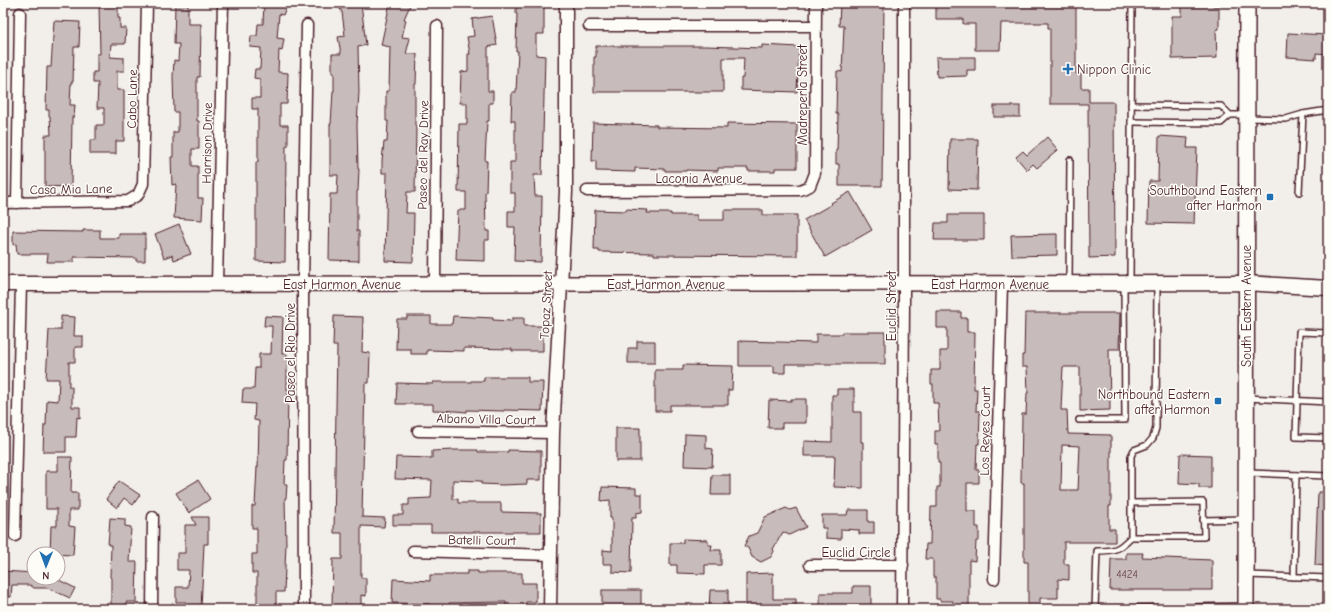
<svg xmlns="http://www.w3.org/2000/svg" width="1331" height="612" viewBox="0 0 1331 612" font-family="'Comic Neue',sans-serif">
  <rect width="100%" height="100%" fill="#f2efeb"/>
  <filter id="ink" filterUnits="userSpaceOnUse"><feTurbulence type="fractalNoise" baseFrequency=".025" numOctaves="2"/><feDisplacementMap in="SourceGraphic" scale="8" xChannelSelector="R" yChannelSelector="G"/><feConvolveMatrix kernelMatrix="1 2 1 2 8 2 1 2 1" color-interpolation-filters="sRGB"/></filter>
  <g filter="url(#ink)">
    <!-- building -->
    <g fill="#c8bbbb" stroke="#4a1f2b" fill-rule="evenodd">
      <path d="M 99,3 L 118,3 L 118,18 L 120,18 L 120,28 L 126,28 L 125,44 L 111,44 L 110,57 L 124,58 L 124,71 L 117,71 L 117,90 L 124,90 L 124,141 L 116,141 L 116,154 L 90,154 L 90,140 L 96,140 L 96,125 L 104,125 L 104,108 L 97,108 L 98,83 L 93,83 L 93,72 L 97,72 L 97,54 L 100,54 Z"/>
      <path d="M 175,3 L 188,3 L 188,24 L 201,24 L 200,77 L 197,77 L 197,121 L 199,121 L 199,149 L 192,149 L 192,166 L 198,166 L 198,198 L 203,198 L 202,220 L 174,218 L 176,184 L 172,185 L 171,157 L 173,157 L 173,132 L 178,132 L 178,112 L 174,112 L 173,77 L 174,60 L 178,61 L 179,44 L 174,44 Z"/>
      <path d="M 264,3 L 288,3 L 283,15 L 279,14 L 277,38 L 284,39 L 282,51 L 279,50 L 278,72 L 288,73 L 287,104 L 280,104 L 280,125 L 288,125 L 288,146 L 286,146 L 285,262 L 256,261 L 256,162 L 258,162 L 258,109 L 252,109 L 252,98 L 260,98 L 260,79 L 254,78 L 255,69 L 260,69 L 261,48 L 250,47 L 251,36 L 257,36 L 258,24 L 263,24 Z"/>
      <path d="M 336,3 L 361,3 L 366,45 L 358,47 L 359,92 L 357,124 L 358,169 L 359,169 L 358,191 L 357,191 L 357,231 L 359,231 L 359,261 L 329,260 L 330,194 L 337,194 L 338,175 L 330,175 L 330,124 L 331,124 L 333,91 L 334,91 L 334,73 L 332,73 L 332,54 L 341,54 L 338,37 L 345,36 L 342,12 Z"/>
      <path d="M 390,3 L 411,3 L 404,19 L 406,20 L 402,37 L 410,38 L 406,54 L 417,54 L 416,84 L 415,84 L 415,125 L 416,126 L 415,192 L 407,192 L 406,213 L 414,213 L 413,262 L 385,261 L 387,173 L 382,173 L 382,161 L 384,142 L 387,142 L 388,121 L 386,121 L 386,91 L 389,91 L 390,47 L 381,45 Z"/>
      <path d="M 516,3 L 544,3 L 544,34 L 536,34 L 536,55 L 545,56 L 542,175 L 534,175 L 535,196 L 542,196 L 541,262 L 514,261 L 515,227 L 508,227 L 508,211 L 515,211 L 515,193 L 510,193 L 510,162 L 515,162 L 515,121 L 511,121 L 512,92 L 516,92 L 518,51 L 516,51 L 517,14 L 516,14 Z"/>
      <path d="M 840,3 L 884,3 L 882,186 L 839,186 L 839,164 L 836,164 L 836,150 L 837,150 L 838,114 L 836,114 L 837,71 L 842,72 L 844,26 L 839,26 Z"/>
      <path d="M 936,3 L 1068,3 L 1068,6 L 1076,6 L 1076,74 L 1081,74 L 1081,88 L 1089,88 L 1089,102 L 1114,102 L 1115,257 L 1089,258 L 1088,104 L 1050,104 L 1050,28 L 1048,28 L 1048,23 L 1001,23 L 1000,50 L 975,50 L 975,24 L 963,24 L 963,19 L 936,19 Z"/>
      <path d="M 1182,3 L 1213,3 L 1213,6 L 1219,6 L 1219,29 L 1216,30 L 1217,58 L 1172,59 L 1172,16 L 1182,16 Z"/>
      <path d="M 492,16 L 497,45 L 488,47 L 488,91 L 493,91 L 493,103 L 489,103 L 489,121 L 487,121 L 485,161 L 487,161 L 486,192 L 485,192 L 486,231 L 489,231 L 489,240 L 485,240 L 485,261 L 456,260 L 458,210 L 466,210 L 466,192 L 458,192 L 459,124 L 467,124 L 467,103 L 460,103 L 461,72 L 468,71 L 468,54 L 470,54 L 467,37 L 474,36 L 472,19 Z"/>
      <path d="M 54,21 L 80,22 L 79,47 L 74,47 L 73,82 L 71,82 L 70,105 L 75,105 L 74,117 L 72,117 L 71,186 L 45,187 L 45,135 L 51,135 L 50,116 L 49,116 L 49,110 L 46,110 L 47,67 L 51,67 Z"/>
      <path d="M 1288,33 L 1328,35 L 1328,54 L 1316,53 L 1316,59 L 1287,57 Z"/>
      <path d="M 762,45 L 799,47 L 797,92 L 741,90 L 741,78 L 743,78 L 744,58 L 723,58 L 723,92 L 594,92 L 594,57 L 596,57 L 596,46 L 706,46 L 762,48 Z"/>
      <path d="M 936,57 L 975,57 L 975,70 L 967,70 L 967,76 L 937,77 Z"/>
      <rect x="994" y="106" width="26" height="11"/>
      <path d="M 593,123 L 657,125 L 657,127 L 727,128 L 727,123 L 797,124 L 797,168 L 775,168 L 775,171 L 748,171 L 748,168 L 718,168 L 718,171 L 686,170 L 686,171 L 665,171 L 665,169 L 635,168 L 635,172 L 596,171 L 596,161 L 592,161 Z"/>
      <path d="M 1159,136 L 1188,138 L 1187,148 L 1197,148 L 1194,224 L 1148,223 L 1149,181 L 1158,181 Z"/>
      <path d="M 1047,137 L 1058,150 L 1037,168 L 1033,164 L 1027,170 L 1016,157 L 1023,151 L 1027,155 Z"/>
      <path d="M 950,139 L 978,139 L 977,190 L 949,189 Z"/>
      <path d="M 850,192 L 872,230 L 825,257 L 804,220 L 832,204 L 831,203 Z"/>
      <path d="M 626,209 L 648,210 L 647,213 L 671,213 L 671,215 L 697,215 L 697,220 L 724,220 L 724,210 L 763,210 L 763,215 L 797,215 L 797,256 L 654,255 L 654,253 L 599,252 L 599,250 L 594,250 L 595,210 L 626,211 Z"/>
      <path d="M 948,215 L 984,215 L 984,240 L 934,240 L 935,223 L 948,223 Z"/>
      <path d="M 179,224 L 191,254 L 174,260 L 172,255 L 164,258 L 155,234 Z"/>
      <path d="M 83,230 L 100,230 L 100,238 L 119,238 L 119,234 L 145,234 L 145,261 L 136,261 L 136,258 L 74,257 L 74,262 L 47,262 L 48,254 L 17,254 L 16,244 L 13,245 L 13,231 L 83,232 Z"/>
      <path d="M 1057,234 L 1057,255 L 1012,256 L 1011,235 Z"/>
      <path d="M 937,312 L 961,312 L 961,318 L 967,318 L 967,332 L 975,332 L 974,389 L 977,389 L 976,411 L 980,411 L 979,444 L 977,444 L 976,470 L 979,470 L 979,483 L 967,483 L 967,511 L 976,511 L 976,527 L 979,527 L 979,541 L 976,541 L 975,561 L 969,560 L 969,609 L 953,609 L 953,601 L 940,601 L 940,599 L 936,599 L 936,577 L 933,577 L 933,559 L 925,559 L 926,544 L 930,544 L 931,507 L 937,507 L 937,487 L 940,487 L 940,463 L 938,463 L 938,444 L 935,444 L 935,431 L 939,431 L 938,403 L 933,403 L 933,384 L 931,384 L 931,370 L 940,370 L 940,351 L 947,351 L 947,328 L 937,328 Z"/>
      <path d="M 1025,313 L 1120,313 L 1119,349 L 1109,349 L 1110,410 L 1080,411 L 1080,367 L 1063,367 L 1061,410 L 1067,410 L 1068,434 L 1111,435 L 1111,506 L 1109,506 L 1109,529 L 1115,529 L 1115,542 L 1064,542 L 1064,564 L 1069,564 L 1069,580 L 1058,579 L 1058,598 L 1040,598 L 1040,609 L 1028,609 L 1028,562 L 1024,562 L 1024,483 L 1021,483 L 1022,414 L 1026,414 L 1027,393 L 1028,393 L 1027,367 L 1022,367 L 1022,355 L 1024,355 ZM 1062,445 L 1080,446 L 1078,490 L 1061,490 Z"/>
      <path d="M 61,316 L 75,317 L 74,336 L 83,336 L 83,347 L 75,347 L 75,362 L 69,362 L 69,387 L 72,387 L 72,407 L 80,407 L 80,418 L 77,417 L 76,437 L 66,437 L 66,452 L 43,452 L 44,425 L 46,425 L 47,400 L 58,401 L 59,379 L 46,379 L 49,330 L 61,330 Z"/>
      <path d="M 265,316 L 283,317 L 282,354 L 287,354 L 287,390 L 288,390 L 287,460 L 285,460 L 284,484 L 287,484 L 286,498 L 285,498 L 286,544 L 284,592 L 276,592 L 276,609 L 257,609 L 257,573 L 252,573 L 252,554 L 257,554 L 257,528 L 252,528 L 252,506 L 255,506 L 257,467 L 258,467 L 259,421 L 254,420 L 255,404 L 242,403 L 243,389 L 254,389 L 255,368 L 259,368 L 259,354 L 271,354 L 272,326 L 264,326 Z"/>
      <path d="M 334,316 L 363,317 L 362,352 L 370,353 L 369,383 L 365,383 L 362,517 L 385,518 L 384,527 L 361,526 L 361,578 L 366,578 L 366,596 L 361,595 L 361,608 L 332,607 L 333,559 L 342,559 L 342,533 L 334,533 L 337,346 L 333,346 Z"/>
      <path d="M 407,316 L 431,316 L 431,324 L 452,324 L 453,316 L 493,318 L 493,320 L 512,321 L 512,318 L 524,318 L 524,326 L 543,326 L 543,351 L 512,351 L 512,349 L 464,348 L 464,351 L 427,350 L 427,354 L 411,354 L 411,349 L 396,349 L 397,319 L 407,319 Z"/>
      <path d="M 842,332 L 885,332 L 885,364 L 785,364 L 785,373 L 774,373 L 774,366 L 739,366 L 739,341 L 816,343 L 816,334 L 842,334 Z"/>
      <path d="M 637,341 L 655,341 L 655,363 L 628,363 L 628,348 L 637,348 Z"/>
      <path d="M 683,365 L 733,366 L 732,390 L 728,390 L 728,405 L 670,405 L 670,411 L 655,411 L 655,370 L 683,370 Z"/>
      <path d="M 484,377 L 528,377 L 528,382 L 543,382 L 542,411 L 504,410 L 504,411 L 467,410 L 467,412 L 456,411 L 433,410 L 433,404 L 396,404 L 397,383 L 433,384 L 433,382 L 471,382 L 471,381 L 484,381 Z"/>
      <path d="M 837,389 L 854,389 L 854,412 L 861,412 L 861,442 L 863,442 L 863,488 L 834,487 L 835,456 L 804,456 L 804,441 L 832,442 L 832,395 L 837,395 Z"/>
      <path d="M 791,399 L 806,399 L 806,423 L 782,423 L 782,428 L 768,428 L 769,400 L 791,401 Z"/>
      <rect x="616" y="428" width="24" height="33"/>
      <path d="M 685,434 L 706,435 L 706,448 L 713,449 L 712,467 L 684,466 Z"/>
      <path d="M 454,450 L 478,450 L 478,452 L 508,452 L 508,450 L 541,451 L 541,480 L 527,480 L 527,484 L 503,485 L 481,484 L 481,481 L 453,480 L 453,499 L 458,499 L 458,503 L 501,503 L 501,512 L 541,513 L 541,532 L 431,532 L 431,525 L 393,525 L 393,515 L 403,515 L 403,505 L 409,505 L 409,499 L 431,498 L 432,480 L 395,479 L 396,457 L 432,458 L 432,451 Z"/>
      <path d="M 1180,454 L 1211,455 L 1211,488 L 1199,488 L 1199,484 L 1179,483 Z"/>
      <path d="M 58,457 L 72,457 L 71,493 L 78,493 L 78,510 L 69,510 L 69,526 L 75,527 L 73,555 L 50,554 L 51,526 L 57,526 L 57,509 L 46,509 L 46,471 L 58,471 Z"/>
      <path d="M 712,475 L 730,475 L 730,495 L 711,495 Z"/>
      <path d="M 198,480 L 210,499 L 189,513 L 176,493 Z"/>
      <path d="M 119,481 L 140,495 L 133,505 L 124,498 L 117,508 L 106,499 Z"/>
      <path d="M 602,487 L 636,488 L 636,494 L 642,494 L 642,512 L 636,513 L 636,518 L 632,518 L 631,573 L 612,572 L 612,564 L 603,564 L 603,550 L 612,551 L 612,518 L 610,518 L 610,500 L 601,501 Z"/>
      <path d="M 1318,492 L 1328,492 L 1328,566 L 1315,565 Z"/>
      <path d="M 786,508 L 790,510 L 796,508 L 806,527 L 789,535 L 783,532 L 773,549 L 774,551 L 771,557 L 761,562 L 752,557 L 748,548 L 744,546 L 749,536 L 757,533 L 765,517 Z"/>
      <path d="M 848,510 L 868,510 L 868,522 L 874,522 L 874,534 L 859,534 L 859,530 L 841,529 L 841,539 L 826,538 L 826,528 L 822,528 L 822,515 L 847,515 Z"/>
      <path d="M 192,517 L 208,517 L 208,544 L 204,544 L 201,609 L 186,609 L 186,602 L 176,602 L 176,587 L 188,587 L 189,570 L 177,570 L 177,553 L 185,553 L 185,525 L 196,525 Z"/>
      <path d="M 110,518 L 125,519 L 125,526 L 131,527 L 129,562 L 137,562 L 136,602 L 126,602 L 126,609 L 111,609 L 111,578 L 110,577 L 111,545 L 108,545 Z"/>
      <path d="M 683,539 L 708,540 L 708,545 L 712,545 L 711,550 L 721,550 L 721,565 L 705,565 L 705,574 L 677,573 L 677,565 L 670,565 L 670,543 L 683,543 Z"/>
      <path d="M 1126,553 L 1143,553 L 1142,557 L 1212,560 L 1212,590 L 1110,590 L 1111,559 L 1126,559 Z"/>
      <path d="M 3,571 L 34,573 L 34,578 L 55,578 L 75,588 L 70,598 L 48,588 L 34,588 L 30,585 L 12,585 L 11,597 L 3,597 Z"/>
      <path d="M 467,571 L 478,571 L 478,573 L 522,573 L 522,583 L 536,583 L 536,602 L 526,602 L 526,607 L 506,607 L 506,602 L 449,603 L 449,608 L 430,608 L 430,604 L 392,603 L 393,579 L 430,581 L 430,575 L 453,575 L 453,574 L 467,574 Z"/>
      <path d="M 773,573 L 773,599 L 796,599 L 796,609 L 752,609 L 752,608 L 746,608 L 746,574 Z"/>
      <path d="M 853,586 L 871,586 L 871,609 L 820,609 L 820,593 L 853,593 Z"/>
      <rect x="602" y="590" width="39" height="19"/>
      <path d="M 710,590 L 728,590 L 728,609 L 709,609 Z"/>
    </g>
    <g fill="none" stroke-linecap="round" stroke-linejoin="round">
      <defs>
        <g id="service">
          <path d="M 1131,105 L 1221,106 L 1230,115"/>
          <path d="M 1248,118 L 1286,119 L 1303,114"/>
          <path d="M 1131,122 L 1221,123 L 1230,115 L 1245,115"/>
          <path d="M 1299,192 L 1303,114 L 1328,110"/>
          <path d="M 1130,282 L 1132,3"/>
          <path d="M 1069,283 L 1070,160"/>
          <path d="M 1328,333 L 1299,332 L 1296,437 L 1328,438"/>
          <path d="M 1247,398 L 1328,402"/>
          <path d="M 1079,420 L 1125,420 L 1124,284"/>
          <path d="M 1247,473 L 1328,476"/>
          <path d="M 1131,503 L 1203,502 L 1204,537 L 1131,537 L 1131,456 L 1134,450 L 1147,445 L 1153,438 L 1156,428 L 1157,284"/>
          <path d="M 1203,520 L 1245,519"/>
          <path d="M 1131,537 C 1118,550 1115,551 1097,551 L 1095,609 L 1245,606"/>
          <path d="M 1247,575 L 1328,578"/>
          <path d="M 1294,577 L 1296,475"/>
        </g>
        <g id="minor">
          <path d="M 589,26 L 815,26"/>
          <path d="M 587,191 L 800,190 L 810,186 L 815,173 L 816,3"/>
          <path d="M 3,203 L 128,201 L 138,195 L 143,184 L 147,3"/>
          <path d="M 17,203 L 20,13"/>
          <path d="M 217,284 L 223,3"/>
          <path d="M 435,284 L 437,26"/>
          <path d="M 418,431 L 553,433"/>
          <path d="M 15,536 L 21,284"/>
          <path d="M 413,551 L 551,555"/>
          <path d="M 810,565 L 903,565"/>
          <path d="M 994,579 L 1002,284"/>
          <path d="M 152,609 L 153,517"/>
          <path d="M 304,609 L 303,284 L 307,25"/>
          <path d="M 902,609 L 904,304 L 904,3"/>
        </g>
        <path id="tertiary" d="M 550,609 L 553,433 L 566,192 L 566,3"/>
        <path id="secondary" d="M 3,284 L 1246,283 L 1328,288"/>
        <path id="primary" d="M 1246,609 L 1247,3"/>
      </defs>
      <!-- service casing -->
      <use href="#service" stroke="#4a1f2b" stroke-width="8"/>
      <!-- minor casing -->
      <use href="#minor" stroke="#4a1f2b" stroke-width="13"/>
      <!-- tertiary casing -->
      <use href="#tertiary" stroke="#4a1f2b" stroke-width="15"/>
      <!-- secondary casing -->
      <use href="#secondary" stroke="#4a1f2b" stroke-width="17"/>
      <!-- primary casing -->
      <use href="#primary" stroke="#4a1f2b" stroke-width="18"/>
      <!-- service -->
      <use href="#service" stroke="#fdfcf7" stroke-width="5"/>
      <!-- minor -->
      <use href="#minor" stroke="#fdfcf7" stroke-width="10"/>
      <!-- tertiary -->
      <use href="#tertiary" stroke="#fdfcf7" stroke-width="12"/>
      <!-- secondary -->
      <use href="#secondary" stroke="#fdfcf7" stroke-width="14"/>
      <!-- primary -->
      <use href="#primary" stroke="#fdfcf7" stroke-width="15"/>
    </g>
  </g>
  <!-- markers -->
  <g fill="#1f6fb2" stroke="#fdfcf7" stroke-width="1.5">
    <path d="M1066 63h4v4h4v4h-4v4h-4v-4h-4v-4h4z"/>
    <rect x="1266" y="193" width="8" height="8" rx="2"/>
    <rect x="1214" y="397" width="8" height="8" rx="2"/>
  </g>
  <g text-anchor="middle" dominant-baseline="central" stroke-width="3" stroke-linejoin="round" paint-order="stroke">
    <!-- number labels -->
    <g font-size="11" fill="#6a464f">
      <text x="1127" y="574">4424</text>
    </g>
    <!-- poi labels -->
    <g font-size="13" fill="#4a1f2b" stroke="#fdfcf7" text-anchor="end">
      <text x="1077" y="69" text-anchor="start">Nippon Clinic</text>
      <text x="1262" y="190">Southbound Eastern<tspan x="1262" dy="15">after Harmon</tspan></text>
      <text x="1210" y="394">Northbound Eastern<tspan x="1210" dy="15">after Harmon</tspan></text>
    </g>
    <!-- street labels -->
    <g font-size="13" fill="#4a1f2b" stroke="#fdfcf7">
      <text transform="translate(802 95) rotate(-90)">Madreperla Street</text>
      <text transform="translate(132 99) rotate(-89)">Cabo Lane</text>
      <text transform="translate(207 143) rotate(-89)">Harrison Drive</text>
      <text transform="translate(423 155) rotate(-89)">Paseo del Ray Drive</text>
      <text x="699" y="178">Laconia Avenue</text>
      <text transform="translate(71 189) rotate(-1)">Casa Mia Lane</text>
      <text x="342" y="284">East Harmon Avenue</text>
      <text x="666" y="284">East Harmon Avenue</text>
      <text x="990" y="284">East Harmon Avenue</text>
      <text transform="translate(546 305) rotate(-87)">Topaz Street</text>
      <text transform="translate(891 306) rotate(-90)">Euclid Street</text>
      <text transform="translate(1246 306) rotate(-90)">South Eastern Avenue</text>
      <text transform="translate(290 353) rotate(-90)">Paseo el Rio Drive</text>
      <text transform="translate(486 419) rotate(1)">Albano Villa Court</text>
      <text transform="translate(985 431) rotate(-89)">Los Reyes Court</text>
      <text transform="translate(482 540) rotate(1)">Batelli Court</text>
      <text x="856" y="552">Euclid Circle</text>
    </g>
  </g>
  <!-- margin -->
  <rect width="1331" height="612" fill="none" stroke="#fdfcf7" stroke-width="16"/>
  <rect x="8" y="8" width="1315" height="596" fill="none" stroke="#4a1f2b" stroke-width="1.5" filter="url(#ink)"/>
  <!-- north arrow -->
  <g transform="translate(46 566) rotate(181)"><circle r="19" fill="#fdfcf7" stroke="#b5a4a5"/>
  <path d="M0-3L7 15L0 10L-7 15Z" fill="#1f6fb2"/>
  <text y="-6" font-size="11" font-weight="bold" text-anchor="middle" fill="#4a1f2b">N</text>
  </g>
</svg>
